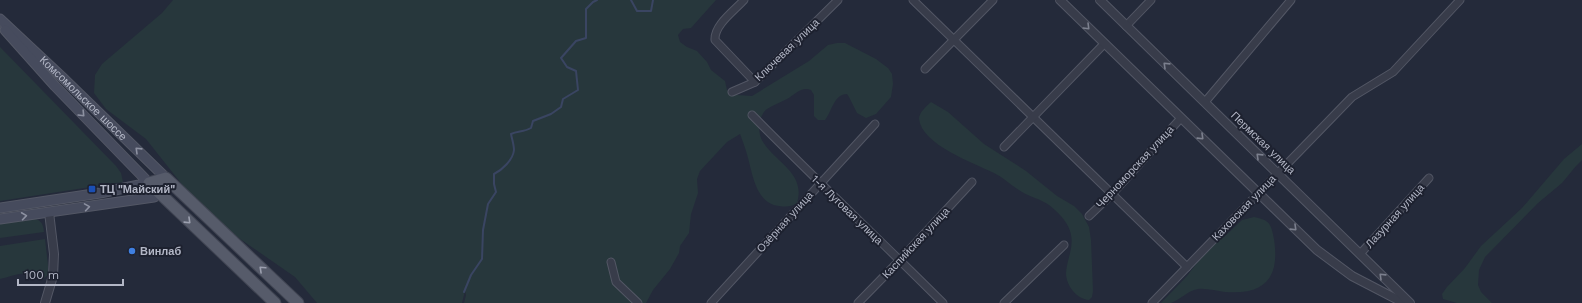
<svg xmlns="http://www.w3.org/2000/svg" width="1582" height="303" viewBox="0 0 1582 303" font-family="'Work Sans',sans-serif">
  <rect width="100%" height="100%" fill="#242a3a"/>
  <!-- green -->
  <g fill="#27373c">
    <path d="M 173,0 L 716,0 L 691,28 L 683,29 L 678,35 L 680,42 L 687,47 L 697,51 L 707,62 L 711,70 L 725,81 L 727,90 L 737,95 L 752,96 L 809,61 L 828,45 L 837,43 L 845,43 L 876,59 L 888,68 L 892,74 L 893,84 L 891,97 L 876,114 L 866,118 L 857,113 L 849,97 L 847,94 C 834,94 832,111 825,120 L 818,120 L 814,116 L 814,95 L 811,90 C 802,86 794,95 787,99 C 781,102 773,105 767,109 C 758,116 757,133 763,142 C 776,163 806,173 797,203 C 791,207 786,207 779,206 C 756,203 753,176 748,158 C 746,150 743,142 740,134 L 727,142 L 700,171 L 697,179 L 698,193 L 691,214 L 689,233 L 680,246 L 679,253 L 670,269 L 653,290 L 646,303 L 464,303 L 466,295 L 465,291 L 462,303 L 317,303 L 295,277 L 207,216 L 146,139 L 106,109 L 94,93 L 95,75 L 102,64 L 162,13 Z"/>
    <path d="M 0,47 L 116,166 L 121,173 L 123,182 L 0,201 Z"/>
    <path d="M 931,102 L 948,112 L 984,144 L 1026,171 L 1057,196 L 1074,206 L 1082,214 L 1089,227 L 1091,240 L 1093,291 L 1092,297 L 1089,300 C 1077,299 1066,286 1066,273 C 1067,258 1075,246 1070,231 C 1067,221 1057,211 1049,205 C 1041,199 1030,197 1022,192 C 1012,186 1004,178 994,173 C 974,163 922,145 919,119 C 919,112 927,106 931,102 Z"/>
    <path d="M 1582,144 L 1582,160 L 1576,166 L 1562,183 L 1538,203 L 1485,257 L 1479,270 L 1478,285 L 1481,292 L 1492,303 L 1457,303 L 1443,299 L 1442,294 L 1447,287 L 1465,268 L 1481,246 L 1522,208 L 1564,159 Z"/>
    <path d="M 1254,217 C 1270,220 1271,224 1274,239 C 1280,278 1265,295 1225,292 C 1216,291 1207,288 1198,289 C 1187,291 1180,300 1171,303 C 1168,303 1164,303 1161,303 L 1187,276 L 1207,250 L 1225,236 L 1242,220 Z"/>
    <path d="M 30,218 C 40,219 43,222 44,232 L 0,238 L 0,222 Z"/>
    <path d="M 45,239 L 49,274 L 42,280 C 38,279 34,275 30,274 C 21,272 9,277 0,279 L 0,246 Z"/>
  </g>
  <g fill="none" stroke-linecap="round" stroke-linejoin="round">
    <!-- stream -->
    <g stroke="#3a4562" stroke-width="2">
      <path d="M 631,0 L 637,11 L 651,11 L 653,0"/>
      <path d="M 464,292 L 471,275 L 482,259 L 483,230 L 488,204 L 496,192 L 494,184 L 494,174 C 502,170 513,160 514,150 C 514,145 512,139 511,134 C 518,131 524,132 531,128 L 533,121 L 551,114 L 561,107 L 563,99 L 578,90 L 576,71 L 567,67 L 561,58 L 576,41 L 586,38 L 586,9 L 593,2 L 597,0"/>
    </g>
    <defs>
      <g id="minor">
        <path d="M 744,0 C 734,11 714,25 715,40 L 755,82"/>
        <path d="M 913,0 L 1187,267"/>
        <path d="M 1126,26 L 1151,0"/>
        <path d="M 925,69 L 993,0"/>
        <path d="M 732,92 L 755,82 L 838,0"/>
        <path d="M 1205,102 L 1291,0"/>
        <path d="M 752,115 C 815,179 880,240 943,303"/>
        <path d="M 1004,147 L 1104,44"/>
        <path d="M 1089,216 L 1112,194 L 1181,118"/>
        <path d="M 1360,254 L 1429,178"/>
        <path d="M 611,262 L 616,282 L 638,303"/>
        <path d="M 711,303 L 875,124"/>
        <path d="M 858,303 L 900,260 L 972,182"/>
        <path d="M 1004,303 L 1064,245"/>
        <path d="M 1152,303 L 1352,97 L 1393,72 L 1460,0"/>
      </g>
      <g id="tertiary">
        <path d="M 1060,0 L 1317,250 L 1352,276 L 1404,303"/>
        <path d="M 1100,0 L 1410,303"/>
        <path d="M 45,303 L 53,276 L 54,254 L 49,212"/>
      </g>
      <g id="secondary">
        <path id="s1" d="M 0,19 L 62,77 L 166,178 L 160,194 L 154,197 L 0,219"/>
        <path d="M 0,208 L 100,193 L 149,183 L 55,86 L 5,30"/>
      </g>
      <path id="primary" d="M 275,303 L 149,183 L 166,178 L 298,303"/>
    </defs>
    <!-- minor casing -->
    <use href="#minor" stroke="#535765" stroke-width="9"/>
    <!-- tertiary casing -->
    <use href="#tertiary" stroke="#535765" stroke-width="10"/>
    <!-- secondary casing -->
    <use href="#secondary" stroke="#535765" stroke-width="11"/>
    <!-- primary casing -->
    <use href="#primary" stroke="#414553" stroke-width="13"/>
    <!-- minor -->
    <use href="#minor" stroke="#383c4a" stroke-width="7"/>
    <!-- tertiary -->
    <use href="#tertiary" stroke="#383c4a" stroke-width="8"/>
    <!-- secondary -->
    <use href="#secondary" stroke="#464b5d" stroke-width="9"/>
    <!-- primary -->
    <use href="#primary" stroke="#565b6a" stroke-width="11"/>
  </g>
  <!-- one-way arrows -->
  <defs><path id="oneway-chevron" d="M-2-3.5L2.5 0L-2 3.5" fill="none" stroke-width="1.6" stroke-linecap="round" stroke-linejoin="round"/></defs>
  <g stroke="#7c808e">
    <use href="#oneway-chevron" transform="translate(1087 27) rotate(45)"/>
    <use href="#oneway-chevron" transform="translate(1166 65) rotate(-136)"/>
    <use href="#oneway-chevron" transform="translate(1201 137) rotate(44)"/>
    <use href="#oneway-chevron" transform="translate(1259 156) rotate(-136)"/>
    <use href="#oneway-chevron" transform="translate(1294 228) rotate(44)"/>
    <use href="#oneway-chevron" transform="translate(1382 276) rotate(-136)"/>
  </g>
  <g stroke="#8d91a1">
    <use href="#oneway-chevron" transform="translate(82 114) rotate(46)"/>
    <use href="#oneway-chevron" transform="translate(138 150) rotate(-136)"/>
    <use href="#oneway-chevron" transform="translate(87 207) rotate(-9)"/>
    <use href="#oneway-chevron" transform="translate(24 216) rotate(-8)"/>
  </g>
  <g stroke="#9ca0af">
    <use href="#oneway-chevron" transform="translate(188 221) rotate(44)"/>
    <use href="#oneway-chevron" transform="translate(262 269) rotate(-137)"/>
  </g>
  <!-- markers -->
  <rect fill="#1a4fb4" stroke="#1d212f" stroke-width="1.5" x="88" y="185" width="8" height="8" rx="2"/>
  <circle fill="#3f7fe0" stroke="#1d212f" stroke-width="1.5" cx="132" cy="251" r="4"/>
  <g text-anchor="middle" dominant-baseline="central" stroke-width="4" stroke-linejoin="round" paint-order="stroke">
    <!-- street labels -->
    <g font-size="11" fill="#b3b7c6" stroke="#1d212f">
      <text transform="translate(787 50) rotate(-44)">Ключевая улица</text>
      <text stroke="none"><textPath href="#s1" startOffset="115">Комсомольское шоссе</textPath></text>
      <text transform="translate(1263 143) rotate(44)">Пермская улица</text>
      <text transform="translate(1135 167) rotate(-47)">Черноморская улица</text>
      <text transform="translate(1244 208) rotate(-46)">Каховская улица</text>
      <text transform="translate(847 210) rotate(44)">1-я Луговая улица</text>
      <text transform="translate(1395 216) rotate(-48)">Лазурная улица</text>
      <text transform="translate(785 222) rotate(-48)">Озёрная улица</text>
      <text transform="translate(916 243) rotate(-47)">Каспийская улица</text>
    </g>
    <!-- poi labels -->
    <g font-size="11" font-weight="bold" fill="#b3b7c6" stroke="#1d212f" text-anchor="start">
      <text x="100" y="189">ТЦ "Майский"</text>
      <text x="140" y="251">Винлаб</text>
    </g>
  </g>
  <!-- scale -->
  <path d="M18 279v6h105v-6" fill="none" stroke="#b3b7c6" stroke-width="2"/>
  <text x="24" y="279" font-size="12" fill="#b3b7c6" stroke="#1d212f" stroke-width="3" paint-order="stroke">100 m</text>
</svg>
